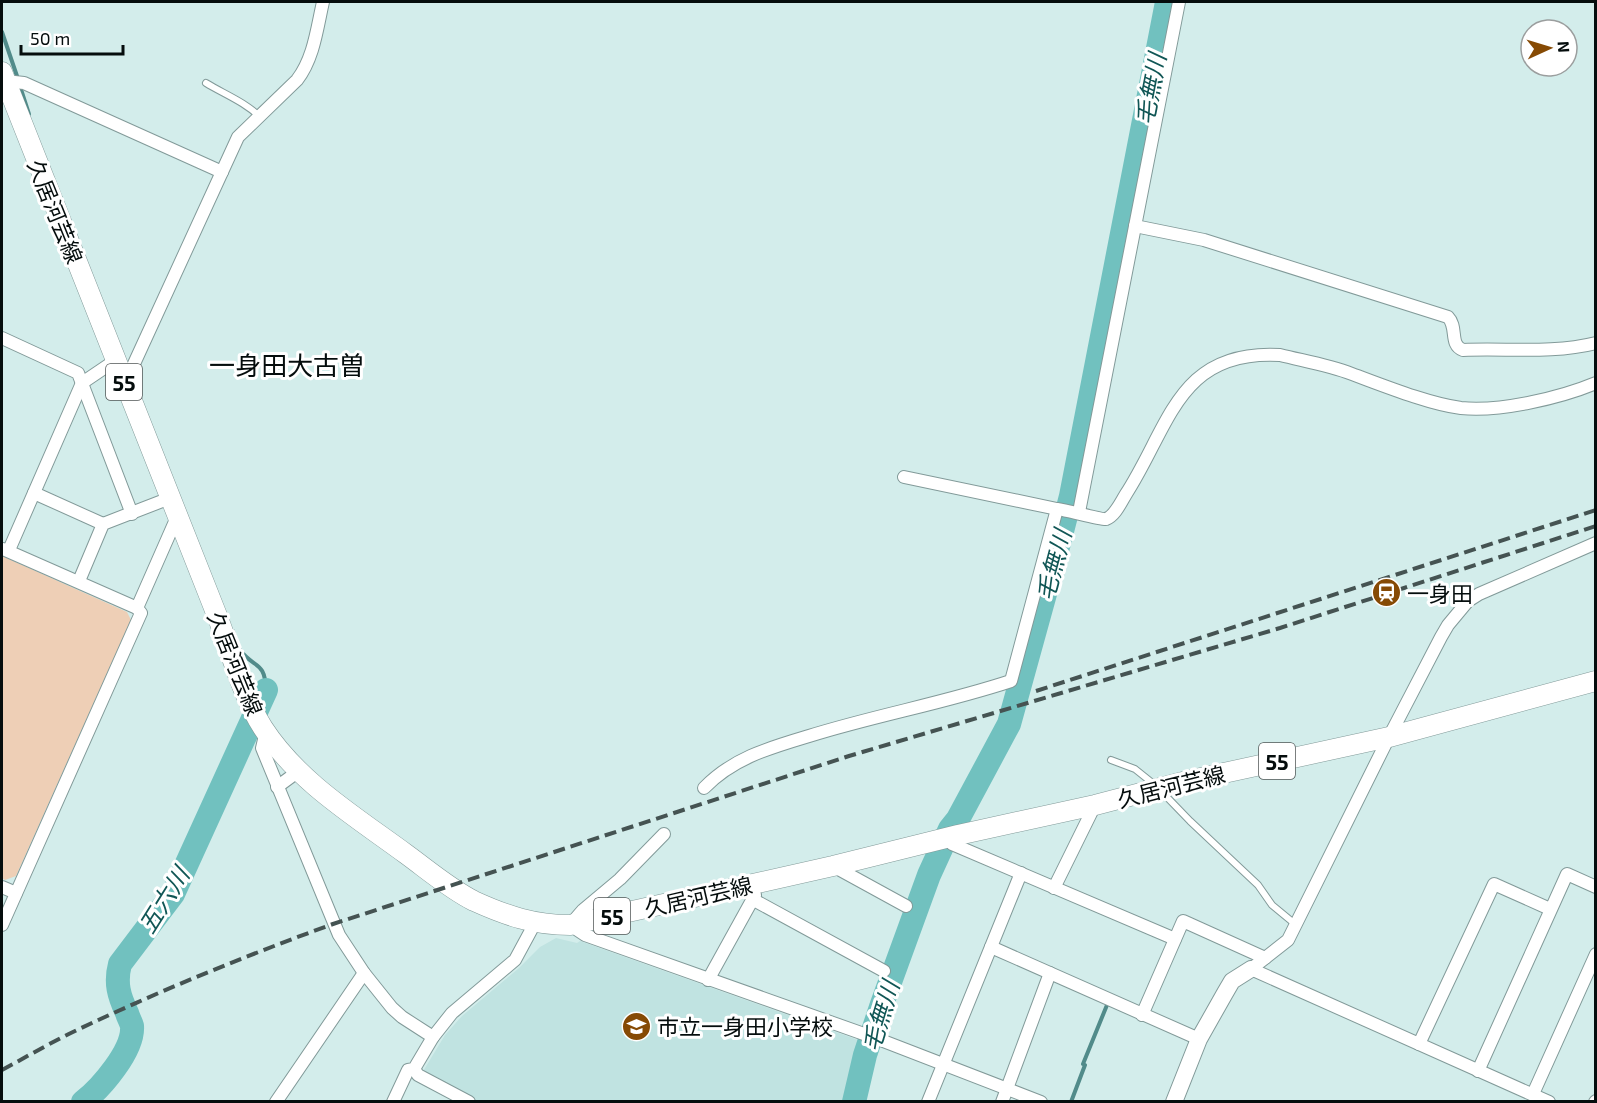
<svg xmlns="http://www.w3.org/2000/svg" width="1597" height="1103" viewBox="0 0 1597 1103" font-family="'Exo 2','Noto Sans JP',sans-serif">
  <rect width="100%" height="100%" fill="#d3edeb"/>
  <!-- built -->
  <path fill="#c0e3e1" d="M 556,938 L 577,943 L 580,941 L 861,1041 L 846,1101 L 473,1101 L 422,1073 L 445,1035 L 462,1016 L 519,968 L 540,947 Z"/>
  <!-- green -->
  <path fill="#eecfb6" d="M 2,556 L 127,612 L 131,620 L 16,876 L 5,880 L 2,878 Z"/>
  <g fill="none" stroke-linecap="round" stroke-linejoin="round">
    <!-- stream -->
    <g stroke="#518b8a" stroke-width="4">
      <path d="M 2,32 L 18,79"/>
      <path d="M 20,86 L 29,114"/>
      <path d="M 233,631 C 235,637 237,645 240,650 C 254,669 265,660 266,690"/>
      <path d="M 1071,1102 L 1085,1065 L 1083,1064 L 1107,1005"/>
    </g>
    <!-- river -->
    <g stroke="#71c1bf" stroke-width="24">
      <path d="M 83,1102 C 101,1088 134,1050 132,1026 C 131,1022 128,1017 127,1013 C 119,996 115,983 120,964 L 173,894 L 266,690"/>
      <path d="M 854,1102 L 865,1055 L 882,1004 L 929,875 L 950,829 L 958,819 L 1009,724 L 1059,543 L 1071,496 L 1167,2"/>
    </g>
    <defs>
      <g id="service">
        <path d="M 206,83 C 224,94 245,102 260,117"/>
        <path d="M 1111,760 L 1135,769 L 1155,785"/>
        <path d="M 1162,792 L 1190,821 L 1258,885 L 1272,905 L 1295,924"/>
      </g>
      <g id="minor">
        <path d="M 5,81 L 24,83 L 222,172"/>
        <path d="M 1135,226 L 1204,240 L 1448,317 C 1458,327 1449,345 1463,350 C 1508,348 1552,354 1596,343"/>
        <path d="M 2,338 L 78,373 L 132,514"/>
        <path d="M 122,376 L 133,366 L 238,137 L 297,80 C 314,58 317,28 323,2"/>
        <path d="M 904,477 L 1057,509"/>
        <path d="M 34,493 L 103,524"/>
        <path d="M 1079,512 L 1179,2"/>
        <path d="M 3,549 L 137,608"/>
        <path d="M 9,550 L 82,383 L 116,360"/>
        <path d="M 79,581 L 103,524 L 170,498"/>
        <path d="M 266,731 L 262,748 L 339,935 L 364,973 L 392,1008 L 402,1017 L 433,1037"/>
        <path d="M 277,787 L 300,770"/>
        <path d="M 704,788 C 733,758 769,748 809,736 C 876,715 945,703 1011,681 L 1057,509 C 1067,510 1101,520 1106,519 C 1115,516 1121,502 1126,494 C 1170,426 1178,349 1280,355 C 1304,361 1329,365 1352,374 C 1382,385 1429,404 1461,408 C 1500,412 1560,398 1596,383"/>
        <path d="M 664,834 L 620,879 L 583,910 L 570,925 L 585,935 L 878,1039 L 1041,1102"/>
        <path d="M 958,835 L 952,844 L 1175,939"/>
        <path d="M 833,866 L 906,906"/>
        <path d="M 2,887 L 16,893"/>
        <path d="M 1054,888 L 1095,805"/>
        <path d="M 752,899 L 884,971"/>
        <path d="M 2,925 L 141,613 L 137,608 L 177,517"/>
        <path d="M 991,947 L 1199,1039"/>
        <path d="M 708,980 L 755,895"/>
        <path d="M 1142,1015 L 1183,921 L 1265,958"/>
        <path d="M 1419,1044 L 1494,884 L 1550,909"/>
        <path d="M 414,1069 L 418,1075 L 469,1102"/>
        <path d="M 1478,1071 L 1567,874 L 1596,887"/>
        <path d="M 1533,1094 L 1596,954"/>
        <path d="M 276,1102 L 364,973"/>
        <path d="M 393,1102 L 408,1070 L 414,1069 L 433,1037 L 452,1013 L 515,960 L 535,923"/>
        <path d="M 928,1102 L 1021,873"/>
        <path d="M 1002,1102 L 1050,973"/>
        <path d="M 1549,1102 L 1251,969 L 1288,940 L 1389,737 L 1441,637 L 1448,625 L 1468,601 L 1479,594 L 1596,543"/>
        <path d="M 1595,1102 L 1596,1101"/>
      </g>
      <path id="tertiary" d="M 1174,1102 L 1199,1039 L 1225,993 L 1232,981 L 1251,969"/>
      <path id="primary" d="M 2,72 L 218,618 C 232,655 242,695 263,728 C 298,782 356,817 406,854 C 428,870 450,889 474,901 C 507,916 534,925 570,925 L 833,866 L 958,835 L 1095,805 L 1187,781 L 1389,737 L 1596,681"/>
    </defs>
    <!-- service casing -->
    <use href="#service" stroke="#829a99" stroke-width="8"/>
    <!-- minor casing -->
    <use href="#minor" stroke="#829a99" stroke-width="14"/>
    <!-- tertiary casing -->
    <use href="#tertiary" stroke="#829a99" stroke-width="18"/>
    <!-- primary casing -->
    <use href="#primary" stroke="#829a99" stroke-width="21"/>
    <!-- service -->
    <use href="#service" stroke="#fff" stroke-width="6"/>
    <!-- minor -->
    <use href="#minor" stroke="#fff" stroke-width="12"/>
    <!-- tertiary -->
    <use href="#tertiary" stroke="#fff" stroke-width="16"/>
    <!-- primary -->
    <use href="#primary" stroke="#fff" stroke-width="20"/>
    <!-- rail -->
    <g stroke="#455352" stroke-width="4" stroke-dasharray="12 6" stroke-linecap="butt">
      <path d="M 1036,691 L 1596,510"/>
      <path d="M 2,1070 C 26,1057 50,1043 75,1031 C 159,991 245,956 333,924 L 849,756 L 1280,628 L 1596,526"/>
    </g>
  </g>
  <!-- icons -->
  <defs>
    <symbol id="station-disc" viewBox="-11 -11 22 22"><circle r="9.5" fill="#864a04" stroke="#fff"/><path d="M-3-6H3Q5-6 5-4V2Q5 4 3 4L4.5 6H3L1.5 4h-3L-3 6H-4.5L-3 4Q-5 4-5 2V-4Q-5-6-3-6ZM-3.5-4v3h7v-3ZM-3.5 1v1.5H-2V1ZM2 1v1.5H3.5V1Z" fill="#fff"/></symbol>
    <symbol id="school-disc" viewBox="-11 -11 22 22"><circle r="9.5" fill="#864a04" stroke="#fff"/><path d="M0-5L7-2L0 1L-7-2ZM-4 1L0 2.5L4 1V4Q0 6-4 4Z" fill="#fff"/></symbol>
  </defs>
  <g fill-rule="evenodd">
    <use href="#station-disc" x="1370" y="576" width="33" height="33"/>
    <use href="#school-disc" x="620" y="1010" width="33" height="33"/>
  </g>
  <g text-anchor="middle" dominant-baseline="central" stroke-width="6" stroke-linejoin="round" paint-order="stroke">
    <!-- shield labels -->
    <g fill="#fff" stroke="#505656" stroke-width="1.5">
      <rect x="106" y="364" width="36" height="36" rx="4.5"/>
      <rect x="1259" y="743" width="36" height="36" rx="4.5"/>
      <rect x="594" y="898" width="36" height="36" rx="4.5"/>
    </g>
    <g font-size="21" font-weight="bold" fill="#050d0d">
      <text x="124" y="382">55</text>
      <text x="1277" y="761">55</text>
      <text x="612" y="916">55</text>
    </g>
    <!-- street labels -->
    <g font-size="22" fill="#050d0d" stroke="#fff">
      <text transform="translate(56 211) rotate(68)">久居河芸線</text>
      <text transform="translate(236 663) rotate(68)">久居河芸線</text>
      <text transform="translate(1171 786) rotate(-14)">久居河芸線</text>
      <text transform="translate(698 896) rotate(-13)">久居河芸線</text>
    </g>
    <!-- poi labels -->
    <g font-size="22" fill="#050d0d" stroke="#fff" text-anchor="start">
      <text x="1407" y="593">一身田</text>
      <text x="657" y="1026">市立一身田小学校</text>
    </g>
    <!-- water labels -->
    <g font-size="24" font-style="italic" fill="#105655" stroke="#fff">
      <text transform="translate(1150 89) rotate(-79)">毛無川</text>
      <text transform="translate(1053 565) rotate(-75)">毛無川</text>
      <text transform="translate(163 900) rotate(-58)">五六川</text>
      <text transform="translate(880 1016) rotate(-73)">毛無川</text>
    </g>
    <!-- quarter labels -->
    <g font-size="26" fill="#050d0d" stroke="#fff">
      <text x="287" y="364">一身田大古曽</text>
    </g>
  </g>
  <!-- border -->
  <rect width="1597" height="1103" fill="none" stroke="#050d0d" stroke-width="6"/>
  <!-- north arrow -->
  <g transform="translate(1549 48) rotate(86)"><circle r="28" fill="#ffffff" stroke="#9b9e9e" stroke-width="1.5"/>
  <path d="M0-4.5L10 22L0 15L-10 22Z" fill="#864a04"/>
  <text y="-9" font-size="16" font-weight="bold" text-anchor="middle" fill="#050d0d">N</text>
  </g>
  <!-- scale -->
  <path d="M21 45v9h102v-9" fill="none" stroke="#050d0d" stroke-width="3"/>
  <text x="30" y="45" font-size="18" fill="#050d0d" stroke="#ffffff" stroke-width="4.5" paint-order="stroke">50 m</text>
</svg>
